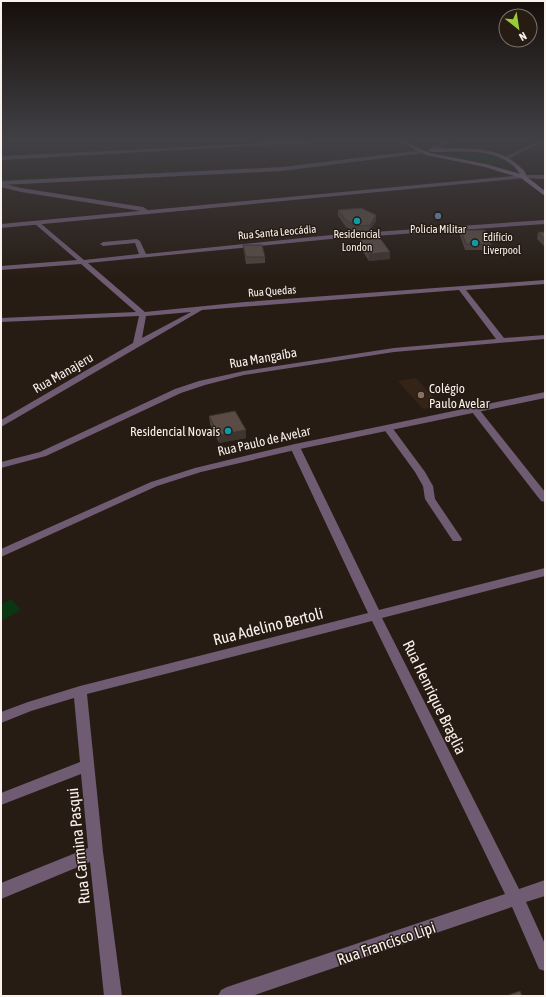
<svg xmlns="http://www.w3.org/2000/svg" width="546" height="997" viewBox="0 0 546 997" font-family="'Asap Condensed',sans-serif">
  <rect width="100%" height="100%" fill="#271c14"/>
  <!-- built -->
  <path fill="#342418" d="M 416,378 L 441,406 L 423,409 L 398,381 Z"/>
  <!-- green -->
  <g fill="#0a3611">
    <path d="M 447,155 C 464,153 492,153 504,165 Z"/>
    <path d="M 73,176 L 75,177 L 1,181 L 1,179 Z"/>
    <path d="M 11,599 L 21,610 L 1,621 L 1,604 Z"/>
  </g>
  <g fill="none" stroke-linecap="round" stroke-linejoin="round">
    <!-- minor -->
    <g fill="#6f5b72" fill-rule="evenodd">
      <path d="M 305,141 L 327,141 L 325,142 L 1,160 L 1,156 Z"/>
      <path d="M 449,141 L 454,141 L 431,151 L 426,150 Z"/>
      <path d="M 538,141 L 543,141 L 508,159 L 503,158 Z"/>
      <path d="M 523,175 L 545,175 L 545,179 L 521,178 L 520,177 Z"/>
      <path d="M 1,183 L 21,188 L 143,207 L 151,212 L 148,214 L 141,211 L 21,192 L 1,187 Z"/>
      <path d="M 545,220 L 545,224 L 331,239 L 88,263 L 145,312 L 245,302 L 545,280 L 545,284 L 466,290 L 504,338 L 545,335 L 545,339 L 394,352 L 244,375 L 205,385 L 181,393 L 46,456 L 1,468 L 1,462 L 40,452 L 175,389 L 199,381 L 244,371 L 394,348 L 496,339 L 459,290 L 202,310 L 1,427 L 1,420 L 133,343 L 139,316 L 1,322 L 1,318 L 136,312 L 81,264 L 1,270 L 1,266 L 77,260 L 35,224 L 35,222 L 39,222 L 84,260 L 139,254 L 135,243 L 103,246 L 100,244 L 103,242 L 137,239 L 140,241 L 146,254 L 331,235 ZM 191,312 L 142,338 L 146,316 Z"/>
      <path d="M 475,407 L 478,408 L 545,492 L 545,502 L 541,501 L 472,412 L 471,410 L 472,408 Z"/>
      <path d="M 388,425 L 391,426 L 425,472 L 433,486 L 435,499 L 462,539 L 461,541 L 453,541 L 425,499 L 423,486 L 415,472 L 383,428 Z"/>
      <path d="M 295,444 L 300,447 L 379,610 L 545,568 L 545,576 L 382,618 L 519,889 L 545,880 L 545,896 L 526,902 L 545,944 L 545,971 L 539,969 L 512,907 L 252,996 L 218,996 L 221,990 L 227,987 L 505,894 L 372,621 L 87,694 L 103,852 L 122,996 L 104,996 L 90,862 L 1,899 L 1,883 L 88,848 L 81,774 L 1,805 L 1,793 L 80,762 L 74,698 L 31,711 L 1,723 L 1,712 L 28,702 L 80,686 L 368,613 L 290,447 Z"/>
    </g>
    <!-- tertiary -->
    <g fill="#6f5b72" fill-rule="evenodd">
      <path d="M 422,150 L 424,153 L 282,171 L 1,185 L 1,181 L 282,167 Z"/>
      <path d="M 523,175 L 526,177 L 525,178 L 1,228 L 1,224 Z"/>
      <path d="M 545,392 L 545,398 L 295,450 L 201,472 L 157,486 L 1,557 L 1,549 L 151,482 L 195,468 L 295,444 Z"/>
    </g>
    <!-- secondary -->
    <path fill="#9d7da2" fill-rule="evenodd" d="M 399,141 L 404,141 L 430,153 L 486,164 L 520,174 C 502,146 461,152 432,152 L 429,150 L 432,148 C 461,149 497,144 519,166 C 523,170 526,171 526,176 L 545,191 L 545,196 L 521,178 L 485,167 L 426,155 Z"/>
  </g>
  <!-- wall -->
  <g fill="#4d413b">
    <path d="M 338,210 L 376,215 L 376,221 L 369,231 L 355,232 L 346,227 L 338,216 Z"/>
    <path d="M 461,230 L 491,244 L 490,250 L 465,250 L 460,236 Z"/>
    <path d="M 538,232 L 545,232 L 545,247 L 537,239 Z"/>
    <path d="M 359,240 L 390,259 L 369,261 L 359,246 Z"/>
    <path d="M 243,245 L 265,257 L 265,263 L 246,264 L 244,252 Z"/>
    <path d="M 209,416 L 246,438 L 219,443 L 210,424 Z"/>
  </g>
  <!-- shaded-wall -->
  <g fill="#3f3530">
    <path d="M 376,215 L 376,221 L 369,231 L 370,225 Z"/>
    <path d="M 390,252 L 390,259 L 369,261 L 369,254 Z"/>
    <path d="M 246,430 L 246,438 L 219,443 L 219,435 Z"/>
  </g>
  <!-- building -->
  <g fill="#5a4c45" stroke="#3f3530">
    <path d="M 361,208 L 376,215 L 370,225 L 356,226 L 346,220 L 338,210 Z"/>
    <path d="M 461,230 L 485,230 L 491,244 L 466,244 Z"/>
    <path d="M 538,232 L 545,232 L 545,239 Z"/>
    <path d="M 380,238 L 390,252 L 369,254 L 359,240 Z"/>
    <path d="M 243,245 L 262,245 L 265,257 L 246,257 Z"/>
    <path d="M 235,411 L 246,430 L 219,435 L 209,416 Z"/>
    <path d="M 520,991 L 522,996 L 506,996 Z"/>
  </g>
  <!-- sky -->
  <linearGradient id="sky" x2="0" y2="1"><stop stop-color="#150f0b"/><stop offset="0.5" stop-color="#414045"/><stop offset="1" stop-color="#414045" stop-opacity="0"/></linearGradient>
  <rect width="546" height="280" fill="url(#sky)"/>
  <!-- markers -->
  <circle fill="#5c6f8a" stroke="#271c14" stroke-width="1.5" cx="438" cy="216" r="4"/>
  <g fill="#0f9aa8" stroke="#271c14" stroke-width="1.5">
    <circle cx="357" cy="221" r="4"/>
    <circle cx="475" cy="243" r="4"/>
    <circle cx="228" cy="431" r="4"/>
  </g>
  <circle fill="#8d6e63" stroke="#271c14" stroke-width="1.5" cx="421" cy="395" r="4"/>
  <g text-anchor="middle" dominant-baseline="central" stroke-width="3" stroke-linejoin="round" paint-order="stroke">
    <!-- far-poi labels -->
    <g font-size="11" fill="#f9f1ec" stroke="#271c14">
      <text x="438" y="229">Polícia Militar</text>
      <text x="357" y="234">Residencial<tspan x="357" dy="13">London</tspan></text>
      <text x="483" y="237" text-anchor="start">Edifício<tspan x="483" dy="13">Liverpool</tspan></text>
    </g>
    <!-- far-street labels -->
    <g font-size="11" fill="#f9f1ec" stroke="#271c14">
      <text transform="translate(277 232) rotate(-5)">Rua Santa Leocádia</text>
      <text transform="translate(272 291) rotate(-4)">Rua Quedas</text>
    </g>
    <!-- street labels -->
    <g font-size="13" fill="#f9f1ec" stroke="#271c14">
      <text transform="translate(263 358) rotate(-10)">Rua Mangaíba</text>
      <text transform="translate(63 373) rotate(-30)">Rua Manajeru</text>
      <text transform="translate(264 441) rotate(-13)">Rua Paulo de Avelar</text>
    </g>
    <!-- poi labels -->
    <g font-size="13" fill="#f9f1ec" stroke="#271c14" text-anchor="start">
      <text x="429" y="388">Colégio<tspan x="429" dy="15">Paulo Avelar</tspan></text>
      <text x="220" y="431" text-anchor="end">Residencial Novais</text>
    </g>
    <!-- near-street labels -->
    <g font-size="16" fill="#f9f1ec" stroke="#271c14">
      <text transform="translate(268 626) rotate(-14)">Rua Adelino Bertoli</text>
      <text transform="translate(435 697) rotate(64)">Rua Henrique Braglia</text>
      <text transform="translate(78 846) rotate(-96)">Rua Carmina Pasqui</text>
      <text transform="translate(386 943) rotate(-19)">Rua Francisco Lipi</text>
    </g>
  </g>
  <!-- border -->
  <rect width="546" height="997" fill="none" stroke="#f9f1ec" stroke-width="4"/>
  <!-- north arrow -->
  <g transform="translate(518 28) rotate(150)"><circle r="19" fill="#271c14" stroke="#7b716a"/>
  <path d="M0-3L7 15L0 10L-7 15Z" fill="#97cc38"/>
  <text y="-6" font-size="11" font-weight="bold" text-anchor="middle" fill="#f9f1ec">N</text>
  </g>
</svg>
